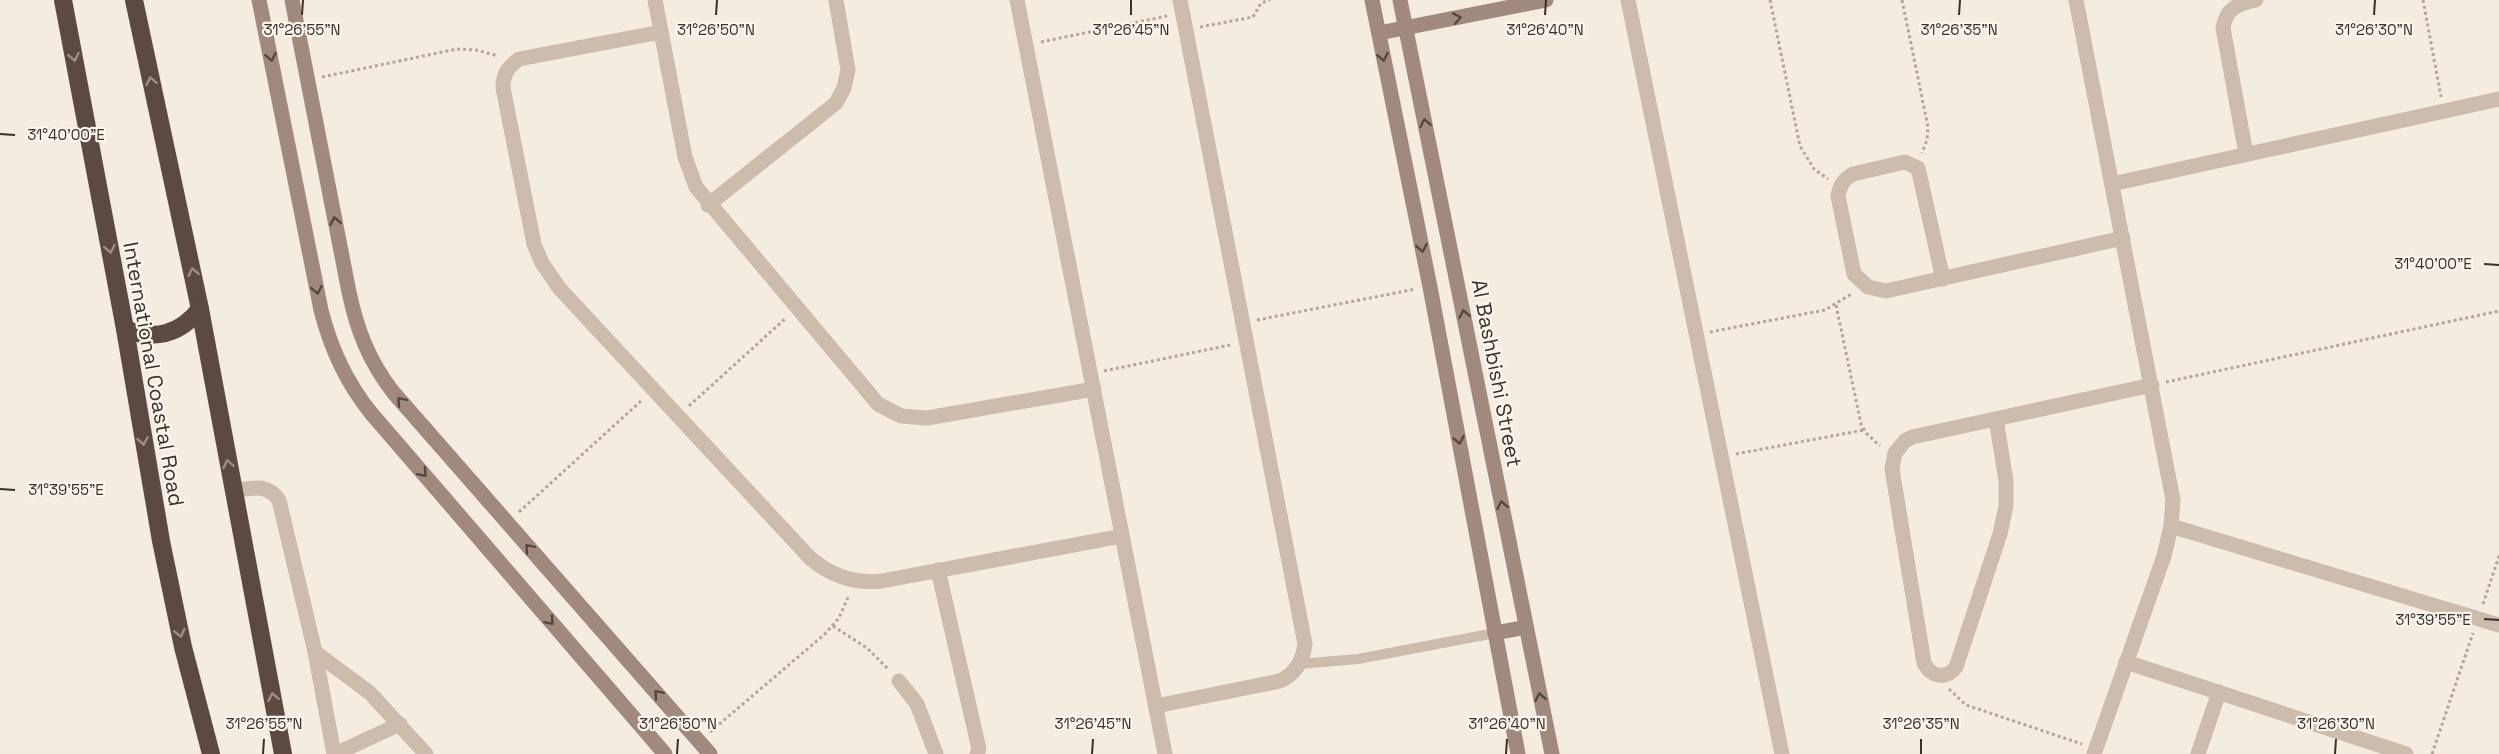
<svg xmlns="http://www.w3.org/2000/svg" width="2499" height="754" viewBox="0 0 2499 754" font-family="'Space Grotesk',sans-serif">
  <rect width="100%" height="100%" fill="#f4ebe1"/>
  <g fill="none" stroke-linecap="round" stroke-linejoin="round">
    <!-- path -->
    <g stroke="#b9a596" stroke-width="3" stroke-dasharray="3 3" stroke-linecap="butt">
      <path d="M 1770,0 L 1800,146 L 1814,169 L 1828,179"/>
      <path d="M 1902,0 L 1928,127 L 1927,140 L 1922,153"/>
      <path d="M 2423,0 L 2441,97"/>
      <path d="M 1200,27 L 1253,17 L 1261,3 L 1270,0"/>
      <path d="M 1041,42 L 1167,16"/>
      <path d="M 322,77 L 457,49 L 476,50 L 498,56"/>
      <path d="M 1836,305 L 1861,424 L 1866,433 L 1880,446"/>
      <path d="M 1257,320 L 1416,289"/>
      <path d="M 1710,332 L 1825,310 L 1853,293"/>
      <path d="M 1104,371 L 1230,345"/>
      <path d="M 2166,382 L 2499,311"/>
      <path d="M 689,406 L 786,318"/>
      <path d="M 1736,454 L 1864,430"/>
      <path d="M 519,512 L 641,401"/>
      <path d="M 2483,604 L 2499,556"/>
      <path d="M 833,626 L 867,648 L 888,669"/>
      <path d="M 1949,689 L 1966,705 L 2082,744"/>
      <path d="M 710,732 L 825,634 L 839,618 L 849,595"/>
      <path d="M 2432,754 L 2473,633"/>
    </g>
    <!-- lane -->
    <path stroke="#cdbbac" stroke-width="10" d="M 1299,664 L 1358,659 L 1495,633"/>
    <!-- street -->
    <g stroke="#cdbbac" stroke-width="15">
      <path d="M 655,0 L 685,157 L 696,187 L 878,404 L 901,416 L 927,418 L 1094,389"/>
      <path d="M 1017,0 L 1165,754"/>
      <path d="M 1628,0 L 1782,754"/>
      <path d="M 2076,0 L 2173,500 L 2171,526 L 2164,556 L 2094,754"/>
      <path d="M 661,32 L 519,59 C 508,67 503,74 503,88 L 534,244 L 542,263 L 560,289 L 810,558 C 831,576 854,584 882,581 L 1122,536"/>
      <path d="M 2246,154 L 2223,28 C 2226,8 2238,4 2256,0"/>
      <path d="M 2112,184 L 2499,99"/>
      <path d="M 708,205 L 836,103 L 844,88 L 848,70 L 836,0"/>
      <path d="M 1943,279 L 1918,168 L 1905,162 L 1853,174 C 1844,179 1840,185 1838,196 L 1854,274 L 1868,287 L 1886,291 L 2123,238"/>
      <path d="M 1996,419 L 2006,481 L 2006,506 L 2000,534 L 1956,667 C 1946,680 1931,677 1924,663 L 1892,469 L 1895,453 L 1905,441 L 1912,437 L 2152,385"/>
      <path d="M 234,491 C 252,488 267,483 279,500 L 315,652 L 334,754"/>
      <path d="M 2171,526 L 2499,625"/>
      <path d="M 938,570 L 979,749 L 977,754"/>
      <path d="M 315,652 L 370,693 L 426,754"/>
      <path d="M 2126,662 L 2406,754"/>
      <path d="M 899,681 L 917,704 L 936,754"/>
      <path d="M 1156,706 L 1280,681 C 1295,674 1303,661 1305,644 L 1180,0"/>
      <path d="M 335,754 L 400,724"/>
      <path d="M 2198,754 L 2219,692"/>
    </g>
    <!-- secondary -->
    <g stroke="#a18a7d" stroke-width="15">
      <path d="M 259,0 L 321,310 C 331,350 346,382 371,413 L 665,754"/>
      <path d="M 292,0 L 349,292 C 357,330 369,361 393,392 L 710,754"/>
      <path d="M 1372,0 L 1430,287 L 1518,754"/>
      <path d="M 1400,0 L 1552,754"/>
      <path d="M 1379,33 L 1546,0"/>
      <path d="M 1495,633 L 1526,627"/>
    </g>
    <!-- highway -->
    <g stroke="#5c4a42" stroke-width="18">
      <path d="M 63,0 L 125,329 L 161,541 L 183,647 L 211,754"/>
      <path d="M 134,0 L 200,309 L 283,754"/>
      <path d="M 125,329 C 156,341 180,334 200,309"/>
    </g>
  </g>
  <!-- one-way arrows -->
  <defs><path id="oneway-chevron" d="M-2-3.5L2.5 0L-2 3.5" fill="none" stroke-width="1.6" stroke-linecap="round" stroke-linejoin="round" transform="scale(1.5)"/></defs>
  <g stroke="#544640">
    <use href="#oneway-chevron" transform="translate(1457 18) rotate(-11)"/>
    <use href="#oneway-chevron" transform="translate(271 57) rotate(79)"/>
    <use href="#oneway-chevron" transform="translate(1383 57) rotate(79)"/>
    <use href="#oneway-chevron" transform="translate(1425 123) rotate(-101)"/>
    <use href="#oneway-chevron" transform="translate(335 221) rotate(-101)"/>
    <use href="#oneway-chevron" transform="translate(1422 248) rotate(79)"/>
    <use href="#oneway-chevron" transform="translate(317 290) rotate(79)"/>
    <use href="#oneway-chevron" transform="translate(1464 314) rotate(-101)"/>
    <use href="#oneway-chevron" transform="translate(401 401) rotate(-131)"/>
    <use href="#oneway-chevron" transform="translate(1459 440) rotate(79)"/>
    <use href="#oneway-chevron" transform="translate(423 473) rotate(49)"/>
    <use href="#oneway-chevron" transform="translate(1502 505) rotate(-101)"/>
    <use href="#oneway-chevron" transform="translate(529 548) rotate(-131)"/>
    <use href="#oneway-chevron" transform="translate(550 621) rotate(49)"/>
    <use href="#oneway-chevron" transform="translate(658 694) rotate(-131)"/>
    <use href="#oneway-chevron" transform="translate(1540 697) rotate(-101)"/>
  </g>
  <g stroke="#9c8e87">
    <use href="#oneway-chevron" transform="translate(74 57) rotate(79)"/>
    <use href="#oneway-chevron" transform="translate(151 81) rotate(-102)"/>
    <use href="#oneway-chevron" transform="translate(110 249) rotate(79)"/>
    <use href="#oneway-chevron" transform="translate(193 272) rotate(-102)"/>
    <use href="#oneway-chevron" transform="translate(143 441) rotate(81)"/>
    <use href="#oneway-chevron" transform="translate(228 464) rotate(-101)"/>
    <use href="#oneway-chevron" transform="translate(180 633) rotate(77)"/>
    <use href="#oneway-chevron" transform="translate(273 697) rotate(-101)"/>
  </g>
  <!-- ticks -->
  <path fill="none" stroke="#3b302b" stroke-width="2" d="M 302,15 L 303,0M 716,15 L 717,0M 1131,15 L 1131,0M 1545,15 L 1546,0M 1959,15 L 1960,0M 2374,15 L 2375,0M 0,134 L 15,135M 2484,264 L 2499,265M 0,489 L 15,490M 2484,619 L 2499,620M 263,754 L 264,739M 677,754 L 678,739M 1092,754 L 1093,739M 1506,754 L 1507,739M 1921,754 L 1921,739M 2335,754 L 2336,739"/>
  <g text-anchor="middle" dominant-baseline="central" stroke-width="4.5" stroke-linejoin="round" paint-order="stroke">
    <!-- street labels -->
    <g font-size="21" fill="#3b302b" stroke="#fbf5ee">
      <text transform="translate(1497 373) rotate(79)">Al Bashbishi Street</text>
      <text transform="translate(154 374) rotate(80)">International Coastal Road</text>
    </g>
  </g>
  <g font-size="15" text-anchor="middle" fill="#3b302b" stroke="#fbf5ee" stroke-width="4.5" stroke-linejoin="round" paint-order="stroke">
    <text x="302" y="35">31°26'55"N</text>
    <text x="716" y="35">31°26'50"N</text>
    <text x="1131" y="35">31°26'45"N</text>
    <text x="1545" y="35">31°26'40"N</text>
    <text x="1959" y="35">31°26'35"N</text>
    <text x="2374" y="35">31°26'30"N</text>
    <text x="66" y="140">31°40'00"E</text>
    <text x="2433" y="269">31°40'00"E</text>
    <text x="66" y="495">31°39'55"E</text>
    <text x="2433" y="625">31°39'55"E</text>
    <text x="264" y="729">31°26'55"N</text>
    <text x="678" y="729">31°26'50"N</text>
    <text x="1093" y="729">31°26'45"N</text>
    <text x="1507" y="729">31°26'40"N</text>
    <text x="1921" y="729">31°26'35"N</text>
    <text x="2336" y="729">31°26'30"N</text>
  </g>
</svg>
